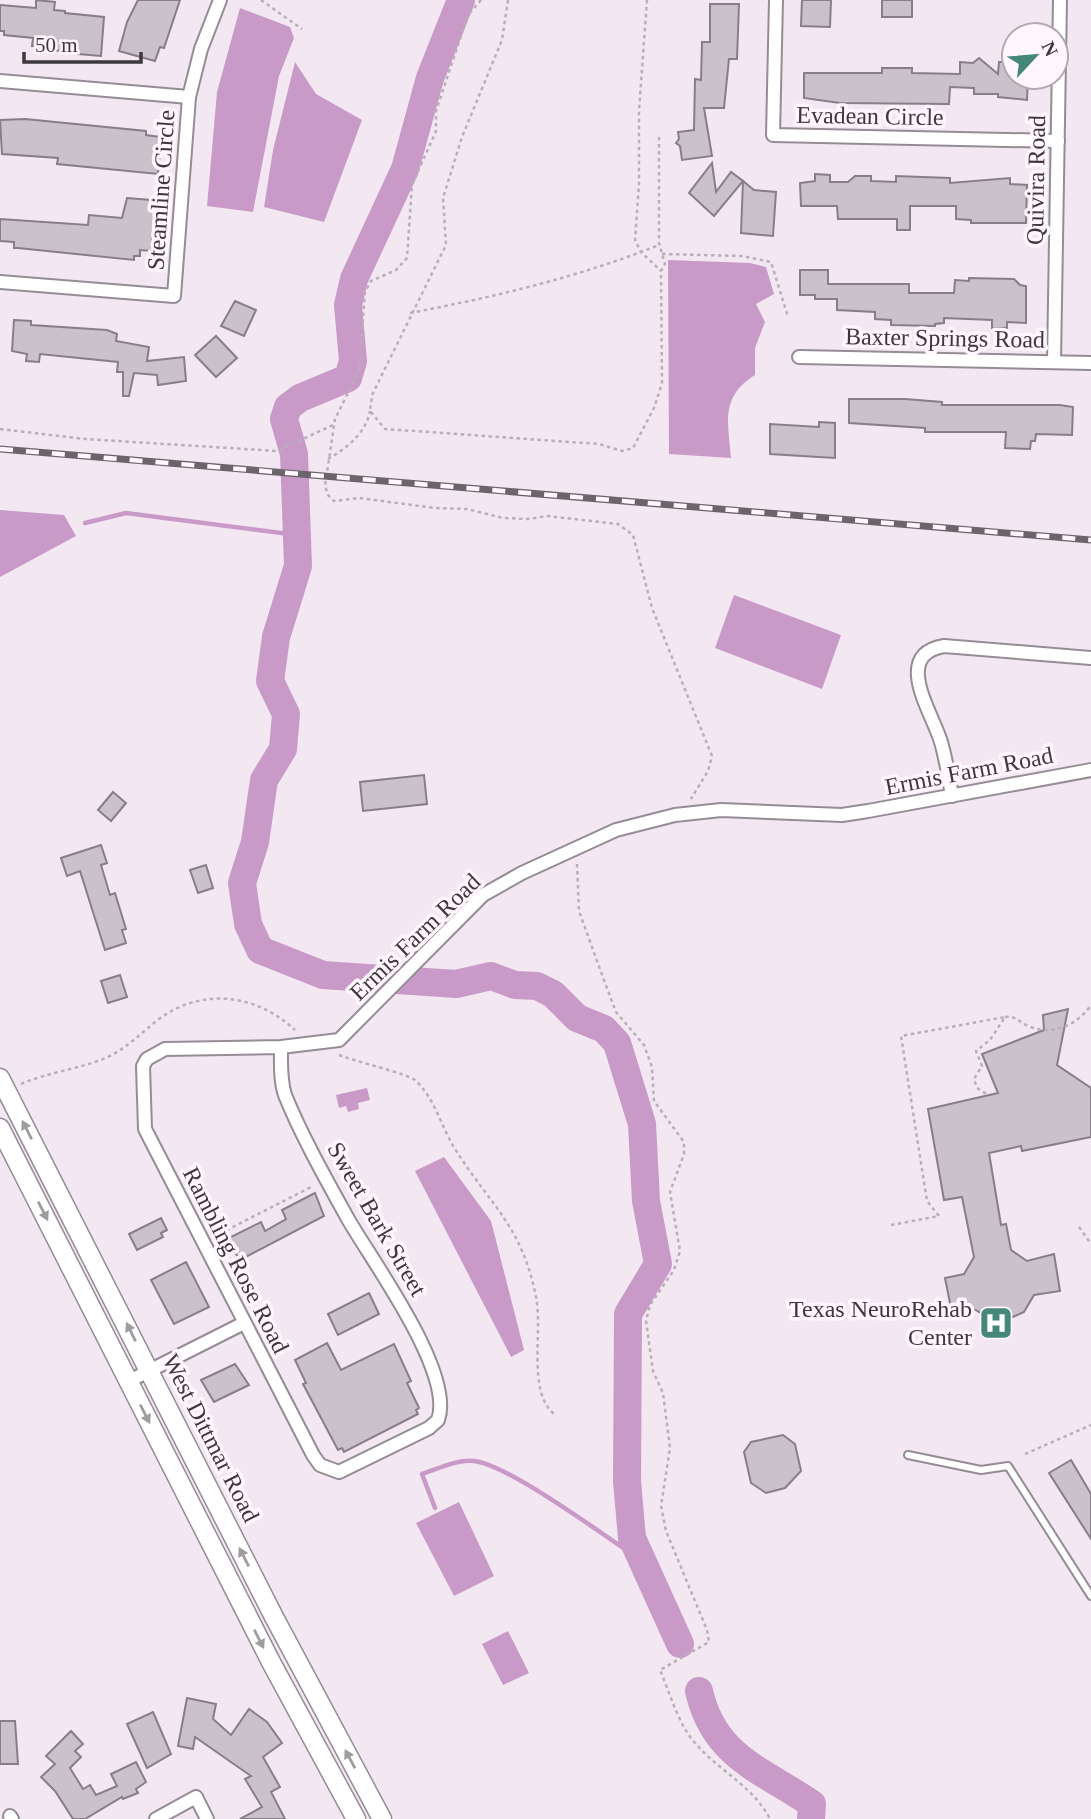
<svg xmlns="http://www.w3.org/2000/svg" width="1091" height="1819" viewBox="0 0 1091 1819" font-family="Georgia,serif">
  <rect width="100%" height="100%" fill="#f3e8f2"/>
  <!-- water -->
  <g fill="#c99ac8">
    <path d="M 240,8 L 290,27 L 294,38 L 279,76 L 253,212 L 207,206 L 217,92 Z"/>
    <path d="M 295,62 L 316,94 L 362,120 L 324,222 L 264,207 L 273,150 Z"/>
    <path d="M 668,260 L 750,263 L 766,267 L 774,294 L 756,304 L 765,322 L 755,348 L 755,375 C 720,397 728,422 731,458 L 669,454 Z"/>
    <path d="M 0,510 L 64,515 L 76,536 L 0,577 Z"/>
    <path d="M 734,595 L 841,635 L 822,689 L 715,648 Z"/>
    <path d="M 367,1088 L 370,1100 L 358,1103 L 359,1109 L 348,1112 L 346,1106 L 339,1108 L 336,1095 Z"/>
    <path d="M 444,1157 L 491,1221 L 524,1350 L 511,1357 L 415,1171 Z"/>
    <path d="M 459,1502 L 494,1576 L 454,1596 L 416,1523 Z"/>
    <path d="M 508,1631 L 529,1673 L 503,1685 L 482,1644 Z"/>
  </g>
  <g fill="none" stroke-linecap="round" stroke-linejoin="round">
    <!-- stream -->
    <g stroke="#c99ac8" stroke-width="4.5">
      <path d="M 85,523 L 126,513 L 297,535"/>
      <path d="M 435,1508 L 422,1474 C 438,1469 457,1459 474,1461 C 510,1465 608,1539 643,1561"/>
    </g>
    <!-- river -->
    <g stroke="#c99ac8" stroke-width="28">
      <path d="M 461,0 L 430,78 L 405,169 L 354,279 L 348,305 L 353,361 L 348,378 L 300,398 L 288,407 L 284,419 L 294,454 L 298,566 L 276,637 L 270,681 L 286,714 L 283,749 L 264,780 L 255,842 L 242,883 L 248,924 L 260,950 L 323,975 L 456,984 L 491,976 L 515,985 L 537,986 L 553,994 L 577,1018 L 604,1029 L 617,1043 L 642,1124 L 646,1201 L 658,1264 L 628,1314 L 627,1481 L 632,1538 L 680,1644"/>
      <path d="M 699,1691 C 714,1757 761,1769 812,1804 L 811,1819"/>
    </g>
  </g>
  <!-- building -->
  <g fill="#cbc1cb" stroke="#887e88" stroke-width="2">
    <path d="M 36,0 L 55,2 L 54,10 L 65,11 L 65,13 L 104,17 L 101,56 L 78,54 L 78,50 L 45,51 L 45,47 L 32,46 L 33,38 L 4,35 L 4,31 L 0,31 L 0,5 L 36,8 Z"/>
    <path d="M 138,0 L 180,0 L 164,48 L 160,47 L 155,61 L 119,51 L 127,22 Z"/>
    <path d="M 802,0 L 831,0 L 830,27 L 801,26 Z"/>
    <rect x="882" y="0" width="30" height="17"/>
    <path d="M 710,4 L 739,4 L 737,59 L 729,59 L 724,108 L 704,108 L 712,156 L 682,160 L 680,146 L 676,143 L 679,139 L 678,132 L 694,130 L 695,79 L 701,80 L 702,42 L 710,42 Z"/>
    <path d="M 979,58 L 998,74 L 999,62 L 1014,62 L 1014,77 L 1028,77 L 1027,100 L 998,97 L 998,94 L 974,94 L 974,88 L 950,87 L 949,104 L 840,103 L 804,98 L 804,73 L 882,73 L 882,68 L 912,68 L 912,73 L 960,74 L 960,62 L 973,63 Z"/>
    <path d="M 25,119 L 146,131 L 146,135 L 161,137 L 158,174 L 57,164 L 58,158 L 2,154 L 0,120 Z"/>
    <path d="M 712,163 L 716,192 L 731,172 L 743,181 L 714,216 L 689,193 Z"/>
    <path d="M 815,174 L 830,175 L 830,182 L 848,182 L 855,176 L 871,176 L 871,181 L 896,182 L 896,176 L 950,178 L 950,183 L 1010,178 L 1010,184 L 1027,185 L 1026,223 L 971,223 L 971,220 L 956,219 L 956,206 L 910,206 L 910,230 L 897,230 L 897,219 L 838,219 L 837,206 L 801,206 L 800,183 L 815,181 Z"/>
    <path d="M 743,181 L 754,190 L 776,192 L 773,236 L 741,233 Z"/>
    <path d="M 127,198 L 151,200 L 150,208 L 155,208 L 151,251 L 140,250 L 140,256 L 134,256 L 134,260 L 18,248 L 14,248 L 14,242 L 0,241 L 0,219 L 88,225 L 89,215 L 122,218 Z"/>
    <path d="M 800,270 L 828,270 L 828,284 L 909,284 L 909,293 L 954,293 L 955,280 L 969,281 L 969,278 L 1014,279 L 1020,285 L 1026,286 L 1026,323 L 1007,322 L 1007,328 L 992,328 L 992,320 L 944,318 L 944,323 L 935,324 L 935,326 L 891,325 L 891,320 L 875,319 L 875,312 L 837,310 L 837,299 L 815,299 L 815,295 L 800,295 Z"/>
    <path d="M 235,301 L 256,310 L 244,336 L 221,326 Z"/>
    <path d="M 14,320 L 31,321 L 31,325 L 107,330 L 117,334 L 116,341 L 149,347 L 147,361 L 184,357 L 186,381 L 158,385 L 157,375 L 134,373 L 129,396 L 123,396 L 123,372 L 117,372 L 118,362 L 40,354 L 39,362 L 26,361 L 27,354 L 12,351 Z"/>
    <path d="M 216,336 L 237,358 L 216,377 L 195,355 Z"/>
    <path d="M 849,399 L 905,399 L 942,402 L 942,405 L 1060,405 L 1073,407 L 1072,435 L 1036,434 L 1035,441 L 1031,441 L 1030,449 L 1005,448 L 1006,432 L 925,432 L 925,428 L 849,423 Z"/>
    <path d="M 819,422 L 835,423 L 835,458 L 770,454 L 770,424 L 819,427 Z"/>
    <path d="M 424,775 L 427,804 L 363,811 L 360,782 Z"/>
    <path d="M 113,792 L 126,803 L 111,821 L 98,810 Z"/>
    <path d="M 101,845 L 107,863 L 101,865 L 110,895 L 115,893 L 126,929 L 122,930 L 126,943 L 105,950 L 80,871 L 67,876 L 61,858 Z"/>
    <path d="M 206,865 L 213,888 L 198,893 L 190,870 Z"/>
    <path d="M 120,975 L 127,997 L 108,1003 L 101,981 Z"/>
    <path d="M 1068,1009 L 1057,1065 L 1091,1088 L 1091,1137 L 1022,1151 L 1021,1146 L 989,1153 L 1001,1225 L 1006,1224 L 1011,1250 L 1027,1261 L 1054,1254 L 1060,1291 L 1034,1295 L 1024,1312 L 1006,1320 L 993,1320 L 972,1308 L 952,1313 L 945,1278 L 964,1274 L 974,1257 L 962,1197 L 944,1200 L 928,1109 L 998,1093 L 982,1054 L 1044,1030 L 1043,1015 Z"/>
    <path d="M 315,1193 L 324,1216 L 240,1260 L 234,1251 L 227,1239 L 261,1222 L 265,1231 L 286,1219 L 282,1210 Z"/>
    <path d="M 161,1218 L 167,1230 L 161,1233 L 163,1237 L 137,1250 L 129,1234 Z"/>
    <path d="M 186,1262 L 209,1307 L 174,1324 L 151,1280 Z"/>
    <path d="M 369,1293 L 379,1314 L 338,1335 L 328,1314 Z"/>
    <path d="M 327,1343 L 341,1370 L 394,1344 L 411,1381 L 407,1383 L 419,1408 L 416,1410 L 418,1414 L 344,1452 L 342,1448 L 338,1450 L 303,1384 L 306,1383 L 295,1360 Z"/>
    <path d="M 235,1364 L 249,1385 L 214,1402 L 201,1380 Z"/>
    <path d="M 783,1435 L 795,1444 L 801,1471 L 785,1488 L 766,1493 L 751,1483 L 744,1452 L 751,1442 Z"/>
    <path d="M 1071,1460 L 1091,1494 L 1091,1539 L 1049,1473 Z"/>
    <path d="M 187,1698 L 216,1704 L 213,1719 L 231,1735 L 249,1709 L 267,1722 L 282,1743 L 263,1757 L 280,1787 L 271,1792 L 285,1819 L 240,1819 L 262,1807 L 245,1779 L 251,1776 L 195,1737 L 193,1749 L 178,1746 Z"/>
    <path d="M 153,1712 L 171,1754 L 147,1768 L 127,1724 Z"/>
    <path d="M 0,1721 L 15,1721 L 18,1764 L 0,1764 Z"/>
    <path d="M 71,1731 L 83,1744 L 75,1751 L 81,1757 L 70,1768 L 83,1789 L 90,1785 L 96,1795 L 117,1786 L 111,1774 L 136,1762 L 146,1782 L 136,1789 L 138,1793 L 123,1799 L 122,1797 L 85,1819 L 73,1819 L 55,1791 L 41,1777 L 55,1764 L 46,1756 Z"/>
  </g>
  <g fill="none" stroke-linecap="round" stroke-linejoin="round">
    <defs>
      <path id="lane" d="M 908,1455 L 981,1470 L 1008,1466 L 1091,1596"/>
      <g id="street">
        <path d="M 776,0 L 773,135 L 1058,141"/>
        <path d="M 0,81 L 189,97"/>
        <path d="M 0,282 L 174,296 L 189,97 L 201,49 L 220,0"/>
        <path d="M 799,357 L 1091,363"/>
        <path d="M 1054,362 L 1060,0"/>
        <path d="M 952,796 C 949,778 946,759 941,742 C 932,712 892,655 944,646 L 1091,658"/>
        <path d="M 281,1047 C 281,1063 280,1080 285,1095 C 301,1135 327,1181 348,1219 C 372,1261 455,1373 438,1420 L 429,1428 L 339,1472 L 320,1465 L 313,1455 L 145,1129 L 143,1066 L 147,1059 L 165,1049 L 281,1047 L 339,1040 L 483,895 L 522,873 L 616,830 L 675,815 L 721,810 L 842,815 L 868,811 L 1091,770"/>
        <path d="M 129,1381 L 244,1323"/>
        <path d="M 10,1816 L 12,1819"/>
        <path d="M 156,1819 L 196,1797 L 207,1819"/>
      </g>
      <g id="secondary">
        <path d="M 0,1078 L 274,1617 L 382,1819"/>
        <path d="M 0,1128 L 272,1664 L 356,1819"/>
      </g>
    </defs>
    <!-- lane casing -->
    <use href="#lane" stroke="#958c95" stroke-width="10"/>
    <!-- street casing -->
    <use href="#street" stroke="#958c95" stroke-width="16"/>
    <!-- secondary casing -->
    <use href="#secondary" stroke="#958c95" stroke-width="21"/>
    <!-- path -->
    <g stroke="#b8afb8" stroke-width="2.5" stroke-dasharray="3.5 3.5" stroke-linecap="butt">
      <path d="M 261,0 L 302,29"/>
      <path d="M 481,0 L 468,15 L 436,111 L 436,131 L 412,185 L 407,258 L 396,270 L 371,281 L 365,292 L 359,371 L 335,419 L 325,486 L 328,495 L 334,501 L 359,498 L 435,508 L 467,509 L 503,518 L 528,519 L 547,516 L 618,524 L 633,535 L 652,608 L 712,756 L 708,771 L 691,799"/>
      <path d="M 508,0 L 502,40 L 462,137 L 443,198 L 446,245 L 372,395 L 370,411 L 385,429 L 599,444 L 622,451 L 633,448 L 654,408 L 662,383 L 661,271 L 665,264 L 659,243 L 659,135"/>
      <path d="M 647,0 L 639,111 L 639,184 L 635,240 L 641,252 L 661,271"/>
      <path d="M 662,254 L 742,256 L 771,262 L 788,317"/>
      <path d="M 410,313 C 494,297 579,277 659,245"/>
      <path d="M 0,429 L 85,439 L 277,451 L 333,425"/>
      <path d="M 328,459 C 347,448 366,433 370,411"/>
      <path d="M 577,864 L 579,911 L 605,983 L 616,1012 L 644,1045 L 652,1067 L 654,1101 L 684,1142 L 684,1154 L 670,1192 L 680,1251 L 674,1270 L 650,1305 L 646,1321 L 653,1371 L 663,1393 L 670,1448 L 661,1506 L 666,1531 L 707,1630 L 709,1642 L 660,1670 C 670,1693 678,1724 695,1743 C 719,1771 753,1786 770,1819"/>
      <path d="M 1005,1017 C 1015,1016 1017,1020 1026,1025 C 1050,1037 1077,1026 1091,1005"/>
      <path d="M 339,1055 C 354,1061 408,1074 415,1080 C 435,1098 441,1127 455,1149 C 491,1206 522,1226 536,1297 C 543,1333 527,1391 554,1414"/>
      <path d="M 21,1084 C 49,1072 80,1069 108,1057 C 128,1047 141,1033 159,1019 C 203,987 256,994 295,1030"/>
      <path d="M 891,1225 L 939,1216 L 927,1201 L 901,1036 L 1005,1017 L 990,1040 L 976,1051 L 982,1066 L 974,1079 L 977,1088 L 988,1095"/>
      <path d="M 1079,1227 L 1091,1244"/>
      <path d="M 213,1234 L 221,1233 L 313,1186"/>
      <path d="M 1025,1454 L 1091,1425"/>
    </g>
    <!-- lane -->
    <use href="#lane" stroke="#fff" stroke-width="6"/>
    <!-- street -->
    <use href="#street" stroke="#fff" stroke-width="12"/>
    <!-- secondary -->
    <use href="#secondary" stroke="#fff" stroke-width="18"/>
    <defs>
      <path id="rail" d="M 0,449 L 1091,540"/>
    </defs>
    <!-- rail casing -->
    <use href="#rail" stroke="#6b656b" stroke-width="7"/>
    <!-- rail -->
    <use href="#rail" stroke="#fff6fe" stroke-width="4.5" stroke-dasharray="13" stroke-linecap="butt"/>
  </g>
  <!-- one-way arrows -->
  <defs><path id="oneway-solid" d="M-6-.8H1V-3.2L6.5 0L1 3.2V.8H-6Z" transform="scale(1.75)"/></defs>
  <g fill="#9e9c9e">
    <use href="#oneway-solid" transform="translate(27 1130) rotate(-117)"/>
    <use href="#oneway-solid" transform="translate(43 1211) rotate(63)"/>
    <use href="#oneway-solid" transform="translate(131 1332) rotate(-116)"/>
    <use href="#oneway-solid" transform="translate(145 1414) rotate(63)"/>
    <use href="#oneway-solid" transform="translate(244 1557) rotate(-117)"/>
    <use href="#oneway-solid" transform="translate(259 1639) rotate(63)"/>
    <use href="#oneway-solid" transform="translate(350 1759) rotate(-118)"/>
  </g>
  <!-- icons -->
  <defs>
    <symbol id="hospital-square" viewBox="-11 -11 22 22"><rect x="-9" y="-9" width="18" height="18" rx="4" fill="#458778" stroke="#fff6fe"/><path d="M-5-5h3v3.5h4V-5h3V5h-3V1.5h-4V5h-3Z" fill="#fff"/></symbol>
  </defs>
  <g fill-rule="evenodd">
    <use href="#hospital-square" x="977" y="1304" width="38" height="38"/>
  </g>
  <g text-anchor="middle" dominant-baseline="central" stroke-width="7" stroke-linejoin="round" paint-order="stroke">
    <!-- street labels -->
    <g font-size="24" fill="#3d383d" stroke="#fff6fe">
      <text transform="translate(870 116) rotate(1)">Evadean Circle</text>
      <text transform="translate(1036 180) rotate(-89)">Quivira Road</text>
      <text transform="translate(161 190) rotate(-86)">Steamline Circle</text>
      <text transform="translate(945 338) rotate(1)">Baxter Springs Road</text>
      <text transform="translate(969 771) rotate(-11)">Ermis Farm Road</text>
      <text transform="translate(415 937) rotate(-44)">Ermis Farm Road</text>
      <text transform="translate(377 1219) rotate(60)">Sweet Bark Street</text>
      <text transform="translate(236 1260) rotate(63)">Rambling Rose Road</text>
      <text transform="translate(211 1438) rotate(63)">West Dittmar Road</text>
    </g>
    <!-- poi labels -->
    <g font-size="24" fill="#3d383d" stroke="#fff6fe" text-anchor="end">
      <text x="972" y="1309">Texas NeuroRehab<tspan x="972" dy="28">Center</tspan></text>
    </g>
  </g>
  <!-- north arrow -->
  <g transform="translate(1035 56) rotate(64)"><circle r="33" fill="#fff6fe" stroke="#b1aab1" stroke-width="2"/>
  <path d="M0-5L12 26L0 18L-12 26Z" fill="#458778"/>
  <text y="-10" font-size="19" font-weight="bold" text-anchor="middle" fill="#3d383d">N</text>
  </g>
  <!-- scale -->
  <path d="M24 52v10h117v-10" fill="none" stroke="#3d383d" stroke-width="3.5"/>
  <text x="35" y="52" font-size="21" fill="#3d383d" stroke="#fff6fe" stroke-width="5" paint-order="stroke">50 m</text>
</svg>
